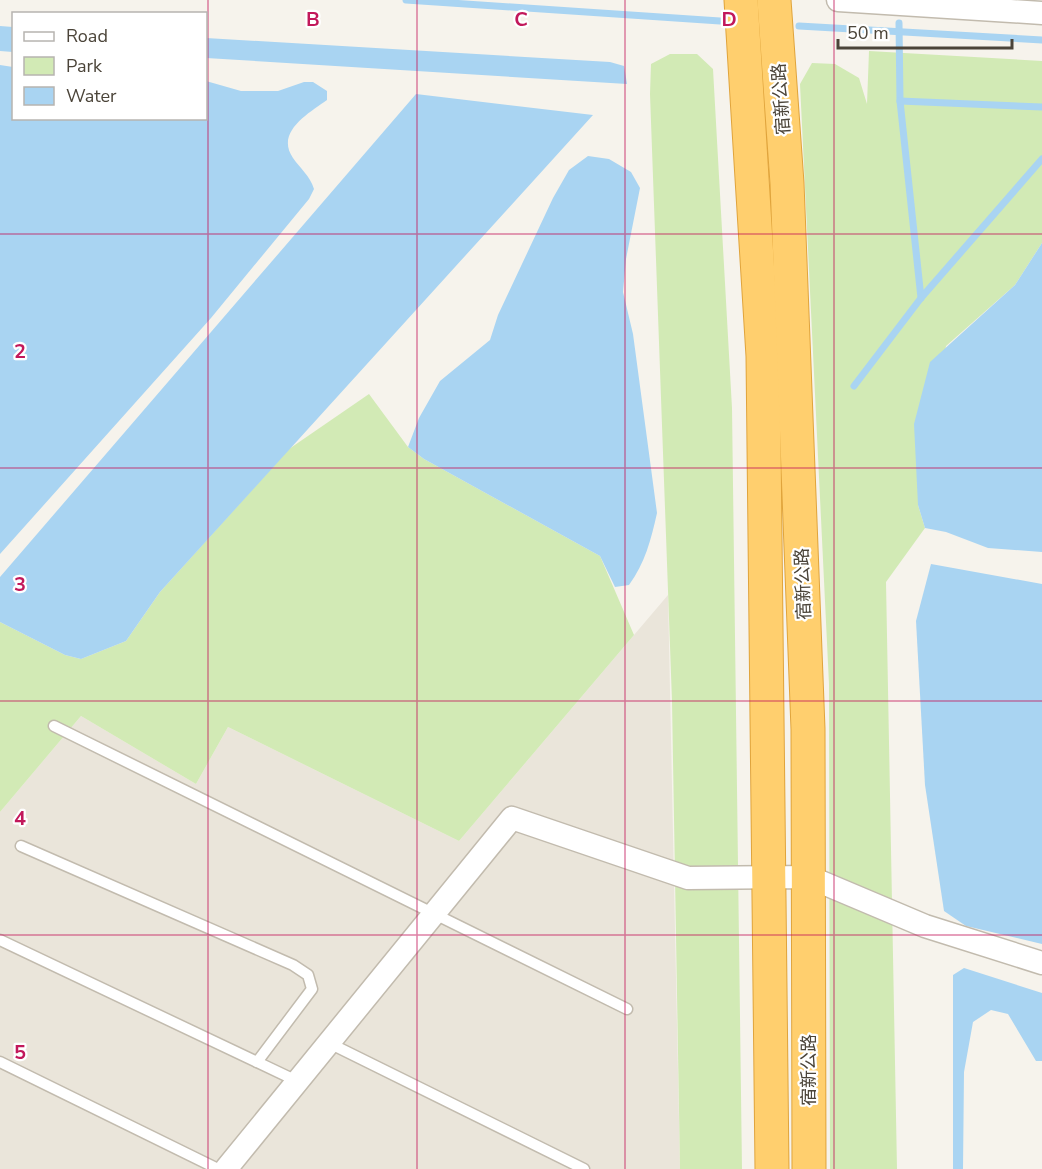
<svg xmlns="http://www.w3.org/2000/svg" width="1042" height="1169" viewBox="0 0 1042 1169" font-family="'Nunito Sans','Noto Sans SC',sans-serif">
  <rect width="100%" height="100%" fill="#f6f3ec"/>
  <!-- residential -->
  <path fill="#eae5da" d="M 668,595 L 680,1169 L 0,1169 L 0,812 L 81,716 L 196,784 L 228,727 L 459,841 Z"/>
  <!-- green -->
  <g fill="#d2eab5">
    <path d="M 869,51 L 1042,61 L 1042,243 L 1015,285 L 946,346 L 918,505 L 925,528 L 886,582 L 897,1169 L 830,1169 L 829,684 L 800,84 L 812,63 L 835,64 L 859,78 L 867,104 Z"/>
    <path d="M 670,54 L 697,54 L 713,69 L 732,408 L 742,1169 L 680,1169 L 672,701 L 650,94 L 651,64 Z"/>
    <path d="M 369,394 L 408,447 L 424,459 L 600,556 L 634,635 L 459,841 L 228,727 L 196,784 L 81,716 L 0,812 L 0,622 L 65,655 L 81,659 L 126,641 L 160,592 L 289,449 Z"/>
  </g>
  <!-- water -->
  <g fill="#a9d4f2">
    <path d="M 0,26 L 13,27 L 13,52 L 0,51 Z"/>
    <path d="M 206,38 L 610,62 L 624,66 L 627,84 L 206,58 Z"/>
    <path d="M 0,65 L 13,67 L 14,118 L 206,118 L 206,81 L 241,91 L 278,91 L 304,82 L 313,82 L 327,91 L 327,100 C 309,113 275,132 293,158 C 300,168 310,176 314,189 L 309,199 L 211,318 L 0,554 Z"/>
    <path d="M 416,94 L 593,115 L 160,592 L 126,641 L 81,659 L 65,655 L 0,622 L 0,577 Z"/>
    <path d="M 588,156 L 609,159 L 631,172 L 640,188 L 626,259 L 623,292 L 633,334 L 657,513 C 651,540 645,563 629,585 L 615,587 L 600,556 L 424,459 L 408,447 L 419,418 L 440,381 L 490,340 L 498,315 L 553,198 L 569,170 Z"/>
    <path d="M 1042,243 L 1042,552 L 988,548 L 946,532 L 925,528 L 918,505 L 914,424 L 930,362 L 1015,285 Z"/>
    <path d="M 931,564 L 1042,584 L 1042,944 L 966,926 L 944,911 L 925,785 L 916,621 Z"/>
    <path d="M 964,968 L 1042,993 L 1042,1061 L 1036,1061 L 1008,1014 L 991,1010 L 973,1022 L 964,1072 L 963,1169 L 953,1169 L 953,975 Z"/>
  </g>
  <g fill="none" stroke-linecap="round" stroke-linejoin="round">
    <!-- stream -->
    <g stroke="#a9d4f2" stroke-width="7">
      <path d="M 406,0 L 720,21"/>
      <path d="M 899,23 L 900,101 L 921,298"/>
      <path d="M 799,26 L 1042,40"/>
      <path d="M 900,101 L 1042,107"/>
      <path d="M 854,386 L 921,298 L 1042,159"/>
    </g>
    <defs>
      <g id="lane">
        <path d="M 54,726 L 627,1009"/>
        <path d="M 21,846 L 293,965 L 308,975 L 312,989 L 257,1062"/>
        <path d="M 0,940 L 297,1081"/>
        <path d="M 329,1043 L 584,1169"/>
        <path d="M 0,1062 L 218,1169"/>
      </g>
      <g id="street">
        <path d="M 838,0 L 1042,13"/>
        <path d="M 226,1169 L 512,818 L 688,878 L 809,877 L 925,926 L 1042,963"/>
      </g>
      <g id="highway">
        <path d="M 741,0 L 763,356 L 772,1169"/>
        <path d="M 774,0 L 787,183 L 808,729 L 809,1169"/>
      </g>
    </defs>
    <!-- lane casing -->
    <use href="#lane" stroke="#c2bbae" stroke-width="13"/>
    <!-- street casing -->
    <use href="#street" stroke="#c2bbae" stroke-width="25"/>
    <!-- highway casing -->
    <use href="#highway" stroke="#e0a43c" stroke-width="35"/>
    <!-- lane -->
    <use href="#lane" stroke="#fff" stroke-width="10"/>
    <!-- street -->
    <use href="#street" stroke="#fff" stroke-width="22"/>
    <!-- highway -->
    <use href="#highway" stroke="#ffcf6e" stroke-width="33"/>
  </g>
  <!-- grid -->
  <path fill="none" stroke="#c2185b" stroke-width="1.5" stroke-opacity="0.55" d="M 208,0 L 208,1169M 417,0 L 417,1169M 625,0 L 625,1169M 834,0 L 834,1169M 0,234 L 1042,234M 0,468 L 1042,468M 0,701 L 1042,701M 0,935 L 1042,935"/>
  <g text-anchor="middle" dominant-baseline="central" stroke-width="4.5" stroke-linejoin="round" paint-order="stroke">
    <!-- street labels -->
    <g font-size="18" fill="#4b4439" stroke="#fff">
      <text transform="translate(781 99) rotate(-94)">宿新公路</text>
      <text transform="translate(803 584) rotate(-92)">宿新公路</text>
      <text transform="translate(809 1070) rotate(-90)">宿新公路</text>
    </g>
  </g>
  <g font-size="20" text-anchor="middle" font-weight="bold" fill="#c2185b" stroke="#fff" stroke-width="4.5" stroke-linejoin="round" paint-order="stroke">
    <text x="313" y="26">B</text>
    <text x="521" y="26">C</text>
    <text x="729" y="26">D</text>
    <text x="20" y="358">2</text>
    <text x="20" y="591">3</text>
    <text x="20" y="825">4</text>
    <text x="20" y="1059">5</text>
  </g>
  <!-- legend -->
  <rect x="12" y="12" width="195" height="108" fill="#ffffff" stroke="#b7b4b0" stroke-width="1.5"/>
  <rect x="24" y="32" width="30" height="9" fill="#ffffff" stroke="#b7b4b0" stroke-width="1.5"/>
  <text x="66" y="42" font-size="18" fill="#4b4439">Road</text>
  <rect x="24" y="57" width="30" height="18" fill="#d2eab5" stroke="#b7b4b0" stroke-width="1.5"/>
  <text x="66" y="72" font-size="18" fill="#4b4439">Park</text>
  <rect x="24" y="87" width="30" height="18" fill="#a9d4f2" stroke="#b7b4b0" stroke-width="1.5"/>
  <text x="66" y="102" font-size="18" fill="#4b4439">Water</text>
  <!-- scale -->
  <path d="M838 39v9h174v-9" fill="none" stroke="#4b4439" stroke-width="3"/>
  <text x="847" y="39" font-size="18" fill="#4b4439" stroke="#ffffff" stroke-width="4.5" paint-order="stroke">50 m</text>
</svg>
